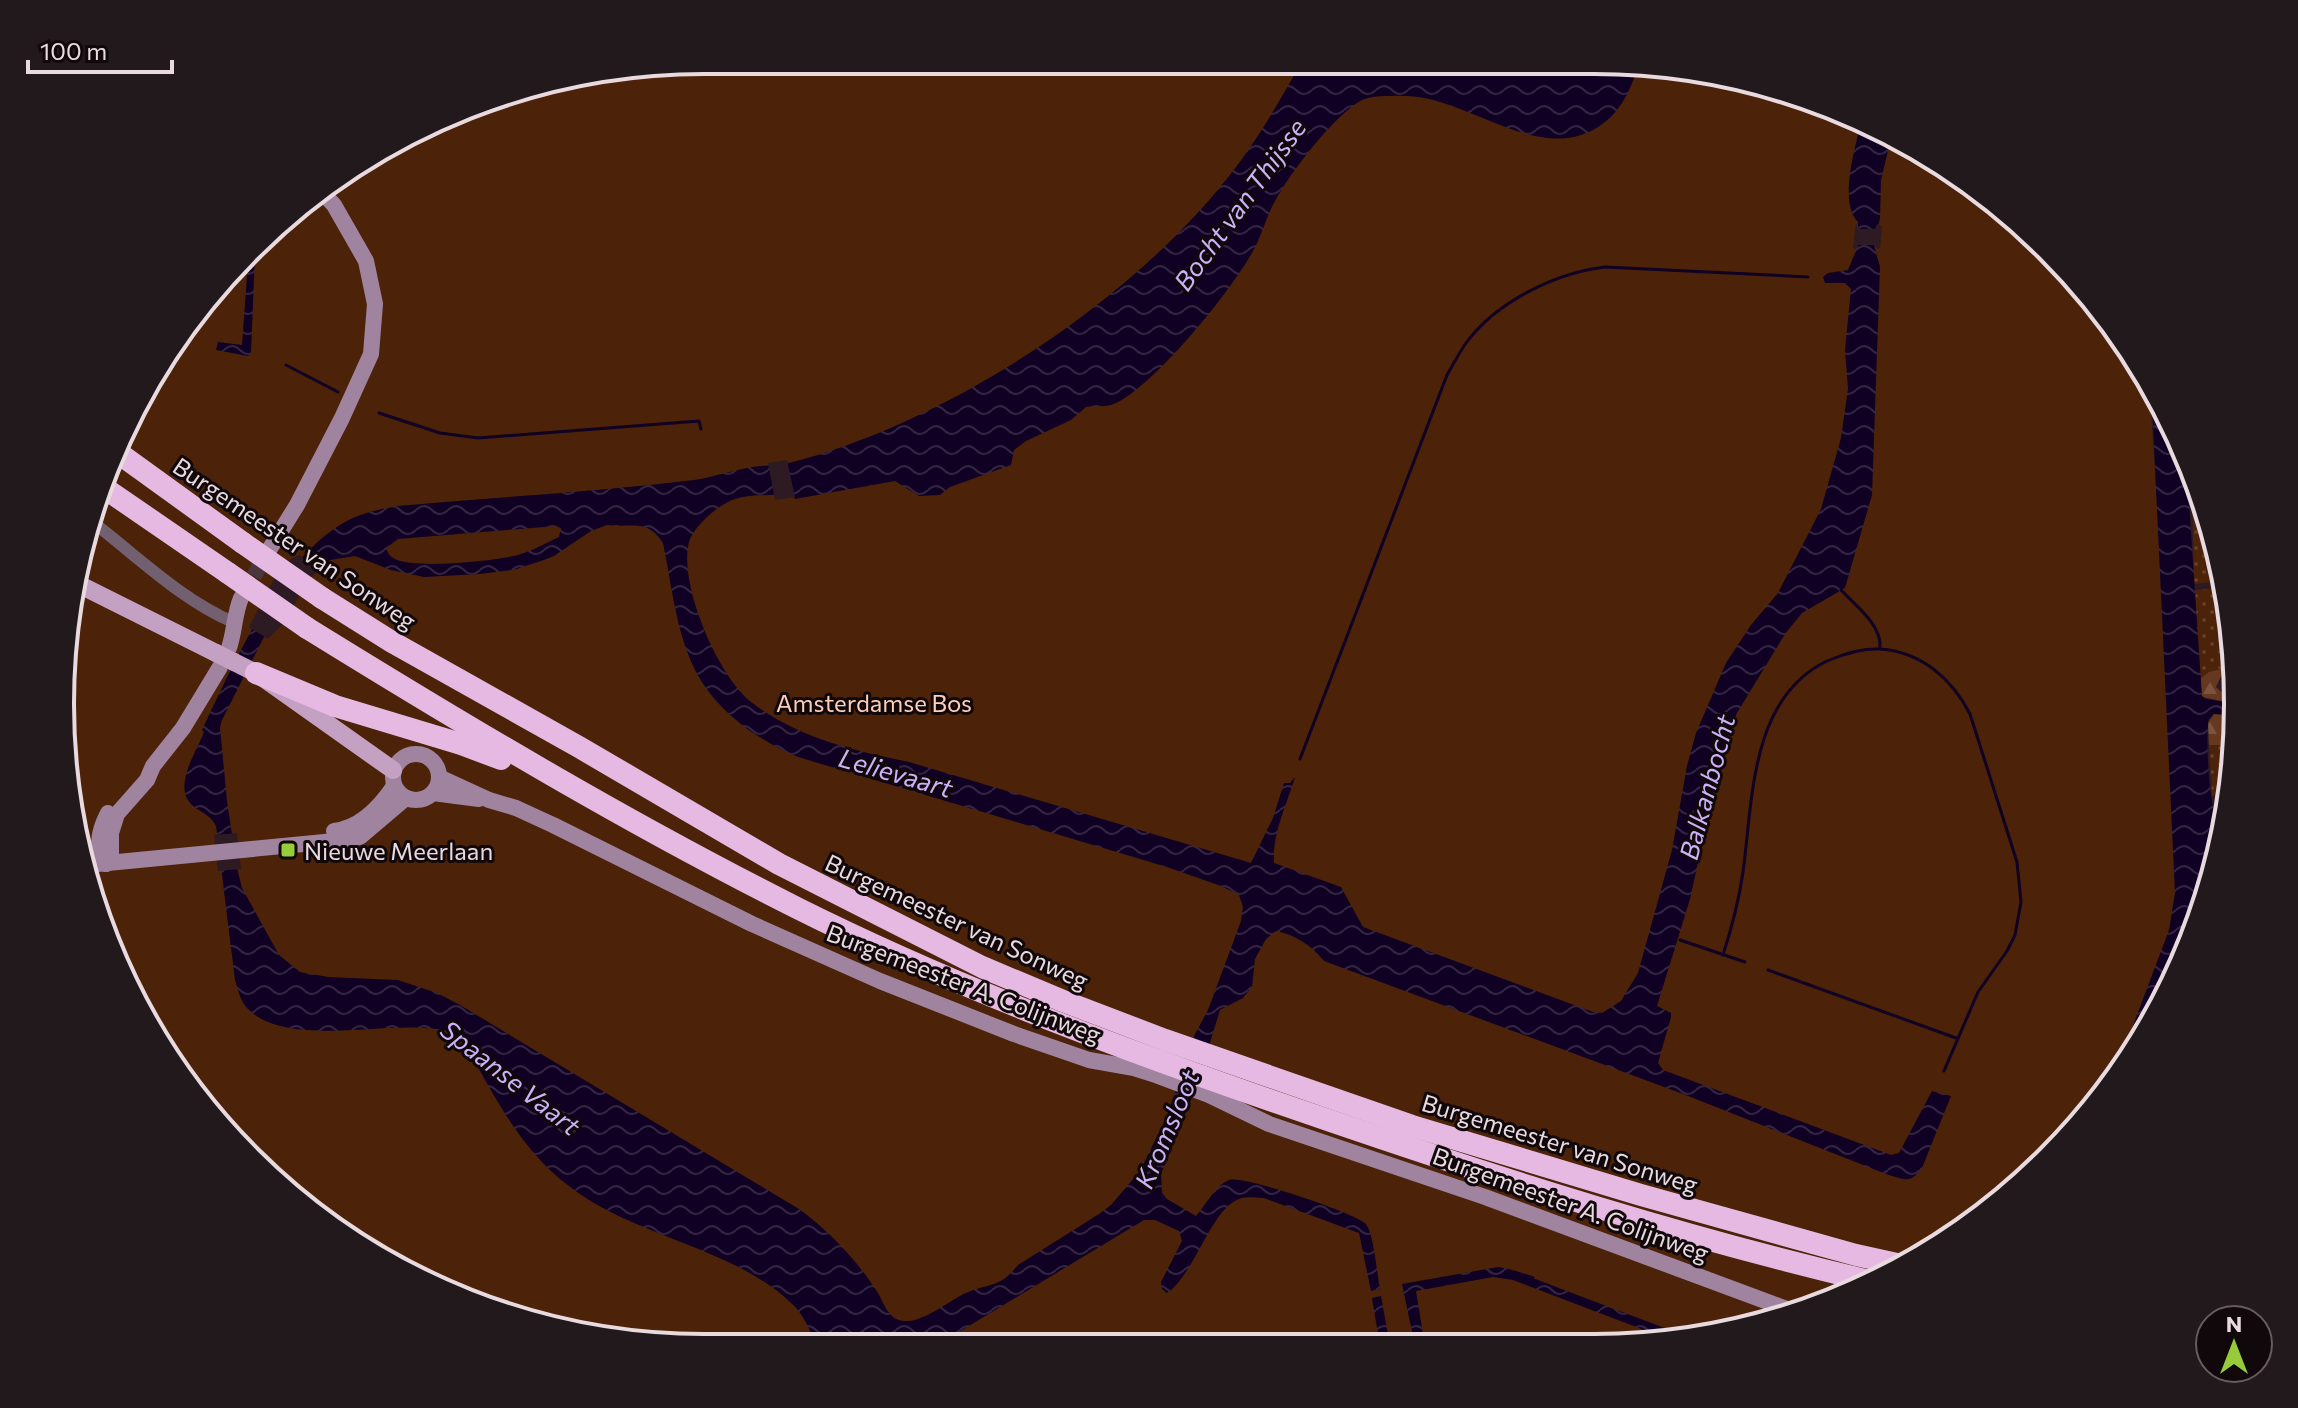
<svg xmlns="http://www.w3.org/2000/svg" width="2298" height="1408" viewBox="0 0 2298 1408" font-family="Commissioner,sans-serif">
  <defs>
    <pattern id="grass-dots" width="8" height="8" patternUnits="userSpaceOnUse" patternTransform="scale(2)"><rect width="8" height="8" fill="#4c2209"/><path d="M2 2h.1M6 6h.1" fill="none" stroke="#66422c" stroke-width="1.8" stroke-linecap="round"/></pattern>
    <pattern id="forest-firs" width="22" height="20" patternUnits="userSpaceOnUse" patternTransform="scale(2)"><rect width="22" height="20" fill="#65381f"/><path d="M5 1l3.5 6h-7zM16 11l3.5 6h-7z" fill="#7b543f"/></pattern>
    <pattern id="water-waves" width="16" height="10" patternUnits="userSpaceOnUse" patternTransform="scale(2)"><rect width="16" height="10" fill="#100023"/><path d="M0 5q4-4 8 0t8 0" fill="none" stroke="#332542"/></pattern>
  </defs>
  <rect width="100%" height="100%" fill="#2e1a22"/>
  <!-- grass -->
  <g fill="url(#grass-dots)">
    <path d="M 2192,488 L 2200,489 C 2213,518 2213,551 2216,582 L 2194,584 Z"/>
    <path d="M 2217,588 L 2221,669 L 2210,672 L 2200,679 L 2195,590 Z"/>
    <path d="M 2227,744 L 2230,784 L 2228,796 L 2212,796 L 2209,745 Z"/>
  </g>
  <!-- forest -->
  <g fill="url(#forest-firs)">
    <path d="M 2221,669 L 2221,676 L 2216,687 L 2230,700 L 2233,709 L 2227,706 L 2226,702 L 2202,697 L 2200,679 L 2209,672 Z"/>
    <path d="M 2214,714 L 2227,715 C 2236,725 2236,734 2237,745 L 2209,745 L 2208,723 Z"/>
  </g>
  <!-- park -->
  <path fill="#4c2209" d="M 704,60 L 1678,65 L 1840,109 L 1986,193 L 2078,279 L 2149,379 L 2183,907 L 2140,1040 L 2105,1096 L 2018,1188 L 1916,1262 L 1761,1326 L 1637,1347 L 620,1343 L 458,1299 L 312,1215 L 169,1062 L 94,911 L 60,704 L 94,497 L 169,346 L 312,193 L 497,94 Z"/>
  <!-- water -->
  <g fill="url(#water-waves)" fill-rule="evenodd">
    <path d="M 955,61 L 970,61 L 959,73 L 630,72 L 675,65 L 948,66 Z"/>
    <path d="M 1301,63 L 1638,65 C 1632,87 1623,108 1605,122 C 1554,163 1492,117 1440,102 C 1425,97 1408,95 1392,96 C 1382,96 1371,96 1362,100 C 1334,115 1290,173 1275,201 C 1266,217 1262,235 1253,251 C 1232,290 1155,385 1116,403 C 1106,408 1097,405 1086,407 L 1071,420 L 1026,441 L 1014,450 L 1011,465 L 950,487 L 940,495 L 919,496 L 895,481 L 795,499 L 791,493 C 770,497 746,492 726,503 C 713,510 693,528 689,542 C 678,584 718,676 751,702 C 796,737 854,751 909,762 L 1251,863 L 1273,818 L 1284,783 L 1290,783 L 1295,777 C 1287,804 1272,834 1274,863 L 1341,887 L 1363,927 L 1593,1012 L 1602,1013 L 1621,1001 L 1638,973 L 1672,850 L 1687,766 L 1696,733 L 1726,663 L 1751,625 L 1778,593 L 1821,509 L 1841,438 L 1848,389 L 1845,350 L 1851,289 L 1845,283 L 1825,283 L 1823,277 L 1828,273 L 1848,270 L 1858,246 L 1858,222 C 1838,202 1856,147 1861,121 L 1891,138 L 1881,180 L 1880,218 L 1874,245 L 1880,267 L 1872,495 L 1845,588 L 1802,613 L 1785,634 L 1737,713 L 1723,748 L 1690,899 L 1657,1006 L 1671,1013 L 1671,1017 L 1658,1063 L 1663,1070 L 1891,1155 L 1899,1153 L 1932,1091 L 1951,1096 L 1922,1168 C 1910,1185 1904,1179 1886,1174 L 1683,1094 L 1324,961 C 1312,946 1296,935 1276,931 L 1266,939 L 1255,959 L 1252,987 L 1243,998 L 1220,1010 L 1198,1082 L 1161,1174 L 1162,1193 L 1167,1199 L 1196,1216 C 1206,1205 1215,1186 1229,1180 C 1243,1175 1352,1212 1365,1223 C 1374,1232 1377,1275 1380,1289 L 1371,1291 L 1359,1233 L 1264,1198 C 1255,1198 1247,1196 1239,1199 C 1211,1209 1195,1274 1167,1293 L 1162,1289 L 1161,1282 L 1182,1241 L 1179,1231 L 1155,1220 L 1144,1220 L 939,1344 L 815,1343 C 809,1328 803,1313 790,1302 C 732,1247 634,1237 569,1186 C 519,1149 492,1091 462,1039 C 449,1028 437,1029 421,1028 C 374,1024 282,1046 247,1008 C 240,1000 238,990 235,980 L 216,826 C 210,814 201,813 192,805 C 172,787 197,751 204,732 L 202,730 C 234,663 278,560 345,522 C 361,513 380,509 398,506 C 497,497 596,492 694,480 C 714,477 733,470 753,467 C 765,465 777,466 789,463 C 946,423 1129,304 1229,176 C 1257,141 1279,102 1301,63 ZM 607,525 C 633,528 647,518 663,543 C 671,581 675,623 690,659 C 709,706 753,738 798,757 L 1167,867 L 1221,886 L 1239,895 L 1243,907 L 1241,921 L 1208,1010 L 1195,1034 L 1168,1114 L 1140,1171 L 1111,1205 L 1099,1214 L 1018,1265 C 998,1291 985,1282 960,1296 C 945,1304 921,1323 904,1321 C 887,1320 884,1301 876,1290 C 855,1258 830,1232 799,1209 L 460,1005 L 437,993 L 398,980 L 328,977 L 300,972 L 279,955 L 242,888 L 237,868 L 227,801 L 220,727 L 222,720 L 265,635 L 311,571 L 330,560 L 355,556 L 391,570 L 424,577 L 480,574 L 513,570 L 541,561 L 554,556 L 591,531 ZM 556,526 L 561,528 L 559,537 C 546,543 532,551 518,555 C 496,561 411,570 393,558 C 388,554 388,553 386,548 L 398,539 Z"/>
    <path d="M 255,254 L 251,353 L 248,356 L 216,350 L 218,342 L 242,345 L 248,262 Z"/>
    <path d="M 2151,381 L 2186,459 L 2202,696 L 2206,699 L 2226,702 L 2227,706 L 2236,715 L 2214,714 C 2209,719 2208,718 2208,725 C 2206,744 2209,807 2218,822 L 2224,824 L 2220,844 L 2215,847 L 2213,878 L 2172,988 L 2108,1092 L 2169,930 L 2175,893 Z"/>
    <path d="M 1498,1267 L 1509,1269 L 1691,1338 L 1673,1341 L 1513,1280 L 1493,1277 L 1416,1291 L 1425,1346 L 1415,1346 L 1402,1284 Z"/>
    <path d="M 1381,1296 L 1390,1346 L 1380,1346 L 1372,1298 Z"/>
  </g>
  <!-- pier -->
  <g fill="#2e1a22">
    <path d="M 1856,223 L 1858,229 L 1875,229 L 1877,224 L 1882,226 L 1880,248 L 1877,249 L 1875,245 L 1858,245 L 1856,249 L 1853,248 Z"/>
    <path d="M 787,460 L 795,497 L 775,500 L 768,463 Z"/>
    <path d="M 299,555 L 321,570 L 309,578 L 284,623 L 268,639 L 249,627 L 282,564 Z"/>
    <path d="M 237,833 L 241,869 L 218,871 L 214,835 Z"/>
  </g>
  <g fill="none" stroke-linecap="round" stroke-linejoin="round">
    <!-- stream -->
    <g stroke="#100023" stroke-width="3">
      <path d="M 286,365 L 338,392"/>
      <path d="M 379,413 L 440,433 L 478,438 L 699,421 L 701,429"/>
      <path d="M 1841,590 C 1856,606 1882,625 1880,648"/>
      <path d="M 1300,759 L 1447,375 C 1453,365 1459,353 1466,343 C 1496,302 1555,273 1605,267 L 1808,277"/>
      <path d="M 1680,940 L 1745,962"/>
      <path d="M 1723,955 C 1732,927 1739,900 1743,872 C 1753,799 1750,698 1827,661 C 1843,654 1863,648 1880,649 C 1922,652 1952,679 1970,714 L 2017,862 L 2021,902 L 2015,935 L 2007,951 L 1978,992 L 1944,1071"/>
      <path d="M 1768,970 L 1956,1038"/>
      <path d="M 1514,1272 L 1533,1278"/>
    </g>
    <!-- secondary-tunnel -->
    <path stroke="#4a373e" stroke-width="16" stroke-dasharray="16 8" stroke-linecap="butt" d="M 242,597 L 268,551"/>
    <!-- street -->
    <g stroke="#726071" stroke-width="12">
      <path d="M 90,520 C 136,555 180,599 233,622"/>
      <path d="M 2222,574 L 2225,647 L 2236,721"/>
    </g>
    <!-- secondary -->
    <g stroke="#a0849f" stroke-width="16">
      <path d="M 269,550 L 297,505 L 342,418 L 371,354 L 375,304 L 366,261 L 334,205 L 319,189"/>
      <path d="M 229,648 C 235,630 234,615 241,598"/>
      <circle cx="416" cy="777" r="23"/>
      <path d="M 439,777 L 489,800 L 516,808 L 553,825 L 752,924 L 880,981 L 1014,1034 L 1089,1060 L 1134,1068 L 1153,1074 L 1209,1095 L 1269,1124 L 1485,1197 L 1795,1312"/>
      <path d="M 433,793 L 479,799"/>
      <path d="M 334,831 C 360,828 380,807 394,786"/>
      <path d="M 106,864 L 111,854 L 111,833 L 117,814 L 147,780 L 153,766 L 183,728 L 220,667"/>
      <path d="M 106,864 C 94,848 99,830 108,813"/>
      <path d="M 87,865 L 345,840 L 360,837 L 406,798"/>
    </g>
    <!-- primary -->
    <g stroke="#c4a0c2" stroke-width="18">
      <path d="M 80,585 L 216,653"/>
      <path d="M 234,662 L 256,673 L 393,770"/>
    </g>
    <!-- highway -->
    <g stroke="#e5b9e2" stroke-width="22">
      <path d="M 117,452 L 243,543"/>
      <path d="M 100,485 L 228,573"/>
      <path d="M 322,598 L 392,642 L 579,747 L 779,864 L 982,967 L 1063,1001 L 1165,1040 L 1412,1126 L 1641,1195 L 1856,1255 L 1906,1266"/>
      <path d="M 307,628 C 467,727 628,823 797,908 C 967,993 1148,1059 1328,1120 C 1506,1181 1686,1238 1869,1281"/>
      <path d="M 256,673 L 335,706 L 461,744 L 501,759"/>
    </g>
    <!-- primary-bridge -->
    <path stroke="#c4a0c2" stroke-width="18" d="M 216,653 L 234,662"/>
    <!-- highway-bridge -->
    <g stroke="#e5b9e2" stroke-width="22">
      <path d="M 243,543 L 322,598"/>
      <path d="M 228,573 L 307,628"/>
    </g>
  </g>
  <!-- markers -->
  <rect fill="#96cc3a" stroke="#10080b" stroke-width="3" x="280" y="842" width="16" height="16" rx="4"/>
  <g text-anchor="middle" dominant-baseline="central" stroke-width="6" stroke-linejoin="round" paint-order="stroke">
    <!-- street labels -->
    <g font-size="24" fill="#e8dadf" stroke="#10080b">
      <text transform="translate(295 543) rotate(34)">Burgemeester van Sonweg</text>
      <text transform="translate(957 921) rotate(25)">Burgemeester van Sonweg</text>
      <text transform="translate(964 983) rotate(21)">Burgemeester A. Colijnweg</text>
      <text transform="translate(1560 1143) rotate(17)">Burgemeester van Sonweg</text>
      <text transform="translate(1571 1204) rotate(20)">Burgemeester A. Colijnweg</text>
    </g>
    <!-- park labels -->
    <g font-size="24" fill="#feceb6" stroke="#10080b">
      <text x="874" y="702">Amsterdamse Bos</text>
    </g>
    <!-- poi labels -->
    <g font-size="24" fill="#e8dadf" stroke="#10080b" text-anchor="start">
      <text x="304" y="850">Nieuwe Meerlaan</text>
    </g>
    <!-- water labels -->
    <g font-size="26" font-style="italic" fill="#ccb1f9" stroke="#10080b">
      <text transform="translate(1239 204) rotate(-54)">Bocht van Thijsse</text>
      <text transform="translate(896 772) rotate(16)">Lelievaart</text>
      <text transform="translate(1706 787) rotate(-75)">Balkanbocht</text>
      <text transform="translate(511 1077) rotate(38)">Spaanse Vaart</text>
      <text transform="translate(1166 1129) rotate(-67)">Kromsloot</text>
    </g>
  </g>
  <!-- crop -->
  <path d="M0 0H2298V1408H0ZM704 74H1594A630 630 0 0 1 2224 704V704A630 630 0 0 1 1594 1334H704A630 630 0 0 1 74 704V704A630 630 0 0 1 704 74Z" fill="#21191c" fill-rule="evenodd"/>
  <path fill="none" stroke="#e8dadf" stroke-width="4" d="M704 74H1594A630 630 0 0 1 2224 704V704A630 630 0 0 1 1594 1334H704A630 630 0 0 1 74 704V704A630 630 0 0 1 704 74Z"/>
  <!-- north arrow -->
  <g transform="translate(2234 1344)"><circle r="38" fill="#10080b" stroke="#665c60" stroke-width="2"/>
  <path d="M0-6L14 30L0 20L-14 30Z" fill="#96cc3a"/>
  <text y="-12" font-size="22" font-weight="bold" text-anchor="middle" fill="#e8dadf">N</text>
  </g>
  <!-- scale -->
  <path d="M28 60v12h144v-12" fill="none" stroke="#e8dadf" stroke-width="4"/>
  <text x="40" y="60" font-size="24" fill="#e8dadf" stroke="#10080b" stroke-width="6" paint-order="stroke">100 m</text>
</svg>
